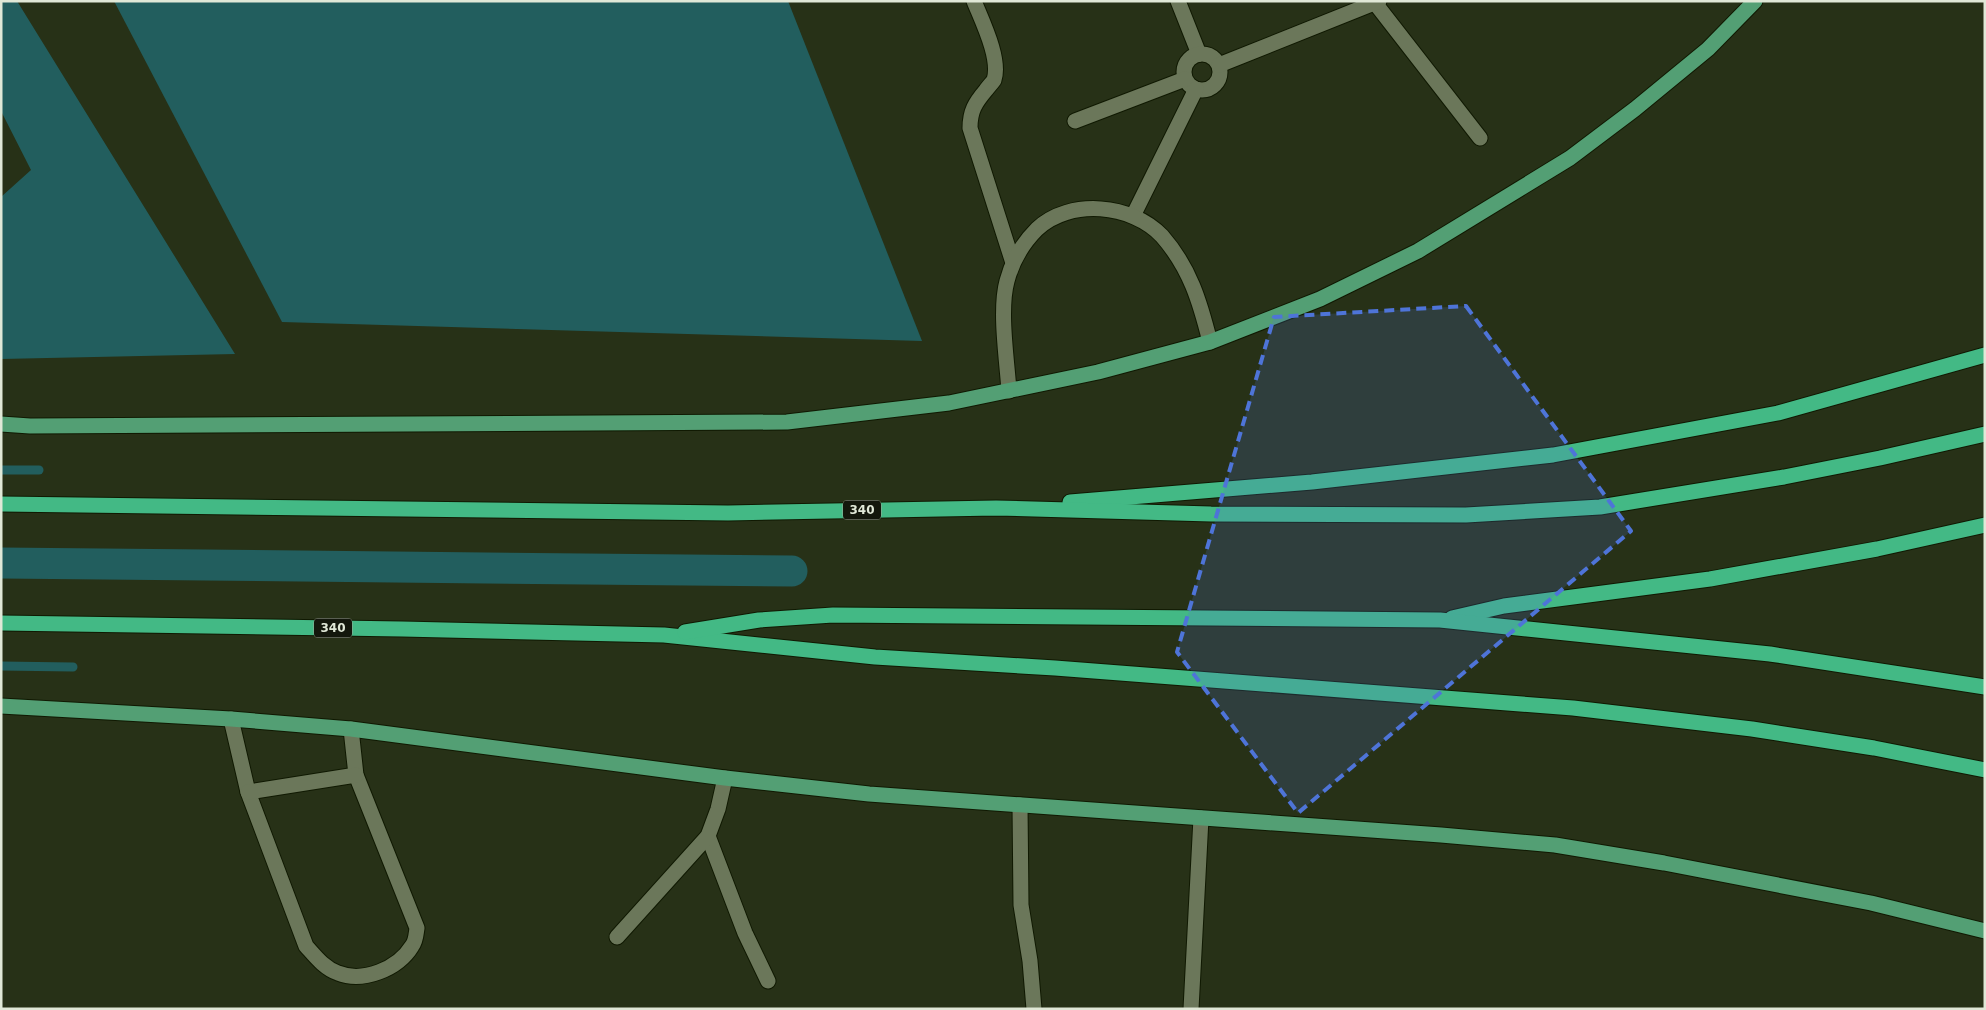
<svg xmlns="http://www.w3.org/2000/svg" width="1986" height="1010" viewBox="0 0 1986 1010" font-family="'DejaVu Sans',sans-serif">
  <rect width="100%" height="100%" fill="#273117"/>
  <!-- water -->
  <g fill="#225e5e">
    <path d="M 1,1 L 17,1 L 235,354 L 1,359 L 1,197 L 31,170 L 1,111 Z"/>
    <path d="M 114,1 L 788,1 L 922,341 L 282,322 Z"/>
  </g>
  <g fill="none" stroke-linecap="round" stroke-linejoin="round">
    <!-- stream -->
    <g stroke="#225e5e" stroke-width="9">
      <path d="M 1,470 L 39,470"/>
      <path d="M 1,666 L 73,667"/>
    </g>
    <!-- canal -->
    <path stroke="#225e5e" stroke-width="31" d="M 1,563 L 792,571"/>
    <defs>
      <g id="minor">
        <path d="M 974,1 C 982,21 1001,59 994,80 C 992,83 988,87 986,90 C 975,103 970,111 970,128 L 1013,263"/>
        <path d="M 1178,1 L 1199,54"/>
        <path d="M 1375,3 L 1480,138"/>
        <circle cx="1202" cy="72" r="18"/>
        <path d="M 1219,65 L 1379,1"/>
        <path d="M 1075,121 L 1185,79"/>
        <path d="M 1133,216 L 1196,89"/>
        <path d="M 1009,391 C 1007,360 999,310 1007,281 C 1012,262 1023,243 1037,229 C 1070,198 1132,204 1162,236 C 1190,268 1200,302 1210,342"/>
        <path d="M 231,719 L 248,792 L 306,946 C 315,956 324,968 338,973 C 363,983 398,969 412,946 C 416,941 416,934 417,928 L 356,775 L 351,729"/>
        <path d="M 248,792 L 356,775"/>
        <path d="M 1020,805 L 1021,905 L 1030,961 L 1034,1009"/>
        <path d="M 708,836 L 745,933 L 768,981"/>
        <path d="M 617,937 L 708,836 L 718,809 L 725,778"/>
        <path d="M 1191,1009 L 1201,818"/>
      </g>
      <g id="major">
        <path d="M 1,424 L 30,426 L 787,422 L 949,403 L 1098,372 L 1210,342 L 1320,299 L 1418,251 L 1570,158 L 1635,109 L 1708,49 L 1755,1"/>
        <path d="M 1,706 L 231,719 L 351,729 L 725,778 L 869,794 L 1441,835 L 1555,845 L 1664,863 L 1871,903 L 1985,931"/>
      </g>
      <g id="highway">
        <path d="M 1070,502 L 1312,482 L 1553,455 L 1778,413 L 1985,355"/>
        <path d="M 1,504 L 728,513 L 996,508 L 1211,514 L 1466,515 L 1600,507 L 1784,477 L 1880,458 L 1985,434"/>
        <path d="M 1452,618 L 1504,606 L 1710,579 L 1877,549 L 1985,525"/>
        <path d="M 1,623 L 402,629 L 664,635 L 875,657 L 1055,668 L 1573,708 L 1752,729 L 1874,748 L 1985,770"/>
        <path d="M 685,632 L 759,620 L 833,615 L 1440,620 L 1770,654 L 1985,687"/>
      </g>
    </defs>
    <!-- minor casing -->
    <use href="#minor" stroke="#101902" stroke-width="17"/>
    <!-- major casing -->
    <use href="#major" stroke="#101902" stroke-width="17"/>
    <!-- highway casing -->
    <use href="#highway" stroke="#101902" stroke-width="17"/>
    <!-- minor -->
    <use href="#minor" stroke="#6b775a" stroke-width="15"/>
    <!-- major -->
    <use href="#major" stroke="#539f74" stroke-width="15"/>
    <!-- highway -->
    <use href="#highway" stroke="#43b985" stroke-width="15"/>
  </g>
  <!-- marked area -->
  <path fill="#4e74d8" fill-opacity="0.2" stroke="#4e74d8" stroke-width="4" stroke-dasharray="10 6" stroke-linejoin="round" d="M 1466,306 L 1631,531 L 1298,813 L 1177,652 L 1274,317 Z"/>
  <g text-anchor="middle" dominant-baseline="central" stroke-width="5" stroke-linejoin="round" paint-order="stroke">
    <!-- shield labels -->
    <g fill="#13170c" stroke="#a2a99a" stroke-width="1">
      <rect x="843" y="500.5" width="38" height="19" rx="4"/>
      <rect x="314" y="618.5" width="38" height="19" rx="4"/>
    </g>
    <g font-size="12" font-weight="bold" fill="#e0e8d7">
      <text x="862" y="510">340</text>
      <text x="333" y="628">340</text>
    </g>
  </g>
  <!-- border -->
  <rect width="1986" height="1010" fill="none" stroke="#e0e8d7" stroke-width="5"/>
</svg>
